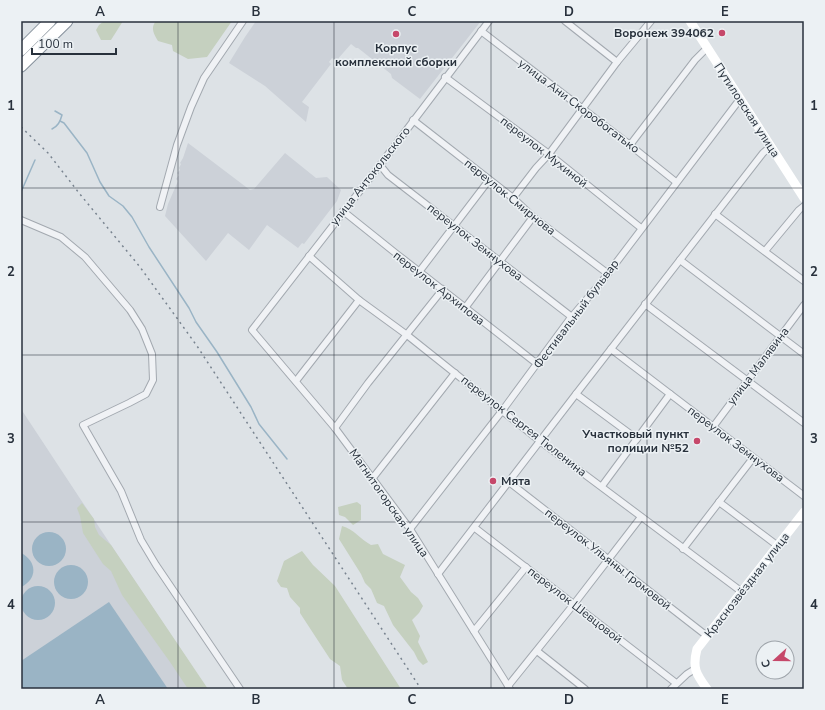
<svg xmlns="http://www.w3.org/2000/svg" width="825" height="710" viewBox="0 0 825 710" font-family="'Nunito Sans',sans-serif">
  <rect width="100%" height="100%" fill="#dde2e6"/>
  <!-- built -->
  <g fill="#ccd1d8">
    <path d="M 256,21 L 481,21 L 420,99 L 392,78 L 391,74 L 358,48 L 356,48 L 351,44 L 336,61 L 332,58 L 329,62 L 331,64 L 302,102 L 309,107 L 306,122 L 265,86 L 229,63 L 245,37 Z"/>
    <path d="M 188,143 L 250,190 L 254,189 L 285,153 L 316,178 L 327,177 L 341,190 L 337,201 L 304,244 L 302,243 L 298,248 L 267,225 L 249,250 L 228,233 L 206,261 L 165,216 L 168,204 L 178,181 L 176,179 L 179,175 L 177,173 L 180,170 L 179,168 L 181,164 L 180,163 L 183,158 Z"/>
    <path d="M 21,409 L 79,497 L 207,689 L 21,689 Z"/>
  </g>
  <!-- green -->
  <g fill="#c5d0bf">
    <path d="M 104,21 L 123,21 L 111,40 L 101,40 L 96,30 L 99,25 Z"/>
    <path d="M 156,21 L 232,21 L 207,57 L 188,59 L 173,51 L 172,45 L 158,41 C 154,34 150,28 156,21 Z"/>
    <path d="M 357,502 L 361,505 L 361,520 L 353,525 L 345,517 L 339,515 L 338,507 Z"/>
    <path d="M 82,503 L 94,519 L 95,527 L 99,535 L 111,545 L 208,689 L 188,689 L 170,662 L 122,595 L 111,571 L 103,564 L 83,533 L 80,516 L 77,508 Z"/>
    <path d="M 342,526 C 354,529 360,539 371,545 L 378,544 L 383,554 L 405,565 L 400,577 L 411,592 L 418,598 L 423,606 L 419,613 L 412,620 L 420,636 L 418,642 L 428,662 L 423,665 L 418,660 L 414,652 L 393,625 L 384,606 L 377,603 L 371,589 L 365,583 L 361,574 L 339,539 Z"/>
    <path d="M 302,551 L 313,565 L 335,586 L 401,689 L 348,689 L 342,680 L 340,666 L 330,659 L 300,613 L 300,608 L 290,597 L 287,588 L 281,587 L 277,581 L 284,561 Z"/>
  </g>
  <!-- water -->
  <g fill="#9ab4c5">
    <circle cx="49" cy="549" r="17"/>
    <path d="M 21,553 C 37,561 38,579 21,587 Z"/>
    <circle cx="71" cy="582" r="17"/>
    <circle cx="38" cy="603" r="17"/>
    <path d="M 109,602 L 168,689 L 21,689 L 21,661 Z"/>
  </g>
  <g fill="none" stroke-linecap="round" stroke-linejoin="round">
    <!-- stream -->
    <g stroke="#9ab4c5" stroke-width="1.5">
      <path d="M 60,121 L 64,123 L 87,153 L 100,182 L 109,196 L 123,206 L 132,217 L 149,247 L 189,308 L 196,322 L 217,352 L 251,407 L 259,424 L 287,459"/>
      <path d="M 52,129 C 58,126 60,122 62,115 L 55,111"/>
      <path d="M 21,192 L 35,160"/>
    </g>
    <defs>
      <g id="street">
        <path d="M 489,21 L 380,165 L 252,330 L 335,428 L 410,529 L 510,689"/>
        <path d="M 565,21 L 617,62"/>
        <path d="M 481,31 L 630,145 L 676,182"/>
        <path d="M 445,77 L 549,154 L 641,228"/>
        <path d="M 413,120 L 513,198 L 533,217 L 607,273"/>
        <path d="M 630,145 L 695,60 L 707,48"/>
        <path d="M 380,165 L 388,175 L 572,317"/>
        <path d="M 513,198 L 536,168 L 549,154 L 617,62 L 651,21"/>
        <path d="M 160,207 L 177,145 L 191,107 L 204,78 L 243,21"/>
        <path d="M 343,211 L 398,255 L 536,363"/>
        <path d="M 715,214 L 804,281"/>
        <path d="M 21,220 L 61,237 L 85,257 L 130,310 L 142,329 L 152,354 L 153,380 L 146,394 L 129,403 L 83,425 L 121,491 L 141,540 L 156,565 L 240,689"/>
        <path d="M 765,251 L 799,210 L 804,206"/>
        <path d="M 309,256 L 359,300 L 407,335 L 540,441 L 742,592"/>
        <path d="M 680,260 L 804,354"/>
        <path d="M 419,272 L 489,180"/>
        <path d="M 645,304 L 804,423"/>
        <path d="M 465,308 L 533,217"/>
        <path d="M 611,349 L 804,496"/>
        <path d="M 296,381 L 359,300"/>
        <path d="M 576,394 L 637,439"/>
        <path d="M 713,427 L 804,305"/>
        <path d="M 335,428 L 368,383 L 443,289"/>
        <path d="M 372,479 L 455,373"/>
        <path d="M 509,482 L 707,636"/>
        <path d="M 602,486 L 670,394"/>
        <path d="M 719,502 L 778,546"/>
        <path d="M 475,528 L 676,683"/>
        <path d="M 410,529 L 502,411 L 569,320 L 603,280 L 740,99"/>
        <path d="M 683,549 L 753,458"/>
        <path d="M 438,574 L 576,394 L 763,153 L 770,147"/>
        <path d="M 474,631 L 526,567"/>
        <path d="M 537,651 L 585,689"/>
        <path d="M 508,686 L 574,604 L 641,517"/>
        <path d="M 671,689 L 687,674 L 695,669"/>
      </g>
      <g id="highway">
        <path d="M 21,50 L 50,21"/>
        <path d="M 21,66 L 67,21"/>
      </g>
    </defs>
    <!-- street casing -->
    <use href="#street" stroke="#a3a9b0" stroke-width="8"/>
    <!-- highway casing -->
    <use href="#highway" stroke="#86919c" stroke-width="13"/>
    <!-- street -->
    <use href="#street" stroke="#f0f2f5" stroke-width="6"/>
    <!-- secondary -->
    <g stroke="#fff" stroke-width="9">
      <path d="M 690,21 L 804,198"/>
      <path d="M 707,689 C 696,674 692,668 697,649 L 804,512"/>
    </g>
    <!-- highway -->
    <use href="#highway" stroke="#fff" stroke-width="11"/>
    <!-- rail -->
    <path stroke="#78838f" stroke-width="1.5" stroke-dasharray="2 4" stroke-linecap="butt" d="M 21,127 L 48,153 L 79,193 L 140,267 L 197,346 L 421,689"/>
  </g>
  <!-- grid -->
  <path fill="none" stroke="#28313c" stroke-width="1" stroke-opacity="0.55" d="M 178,21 L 178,689M 334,21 L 334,689M 491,21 L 491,689M 647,21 L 647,689M 21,188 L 804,188M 21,355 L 804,355M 21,522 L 804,522"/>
  <!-- markers -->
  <g fill="#c6486a" stroke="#ecf1f4" stroke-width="1.5">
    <circle cx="722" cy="33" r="4"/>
    <circle cx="396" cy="34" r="4"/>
    <circle cx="697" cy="441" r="4"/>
    <circle cx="493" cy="481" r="4"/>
  </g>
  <g text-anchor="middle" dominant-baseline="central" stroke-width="3" stroke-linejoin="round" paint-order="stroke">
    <!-- poi labels -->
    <g font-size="12" font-weight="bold" fill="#28313c" stroke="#ecf1f4" text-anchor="end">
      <text x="714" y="33">Воронеж 394062</text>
      <text x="396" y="48" text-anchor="middle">Корпус<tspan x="396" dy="14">комплексной сборки</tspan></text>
      <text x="689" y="434">Участковый пункт<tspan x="689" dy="14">полиции №52</tspan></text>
      <text x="501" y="481" text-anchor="start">Мята</text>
    </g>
    <!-- street labels -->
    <g font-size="12" fill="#28313c" stroke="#ecf1f4">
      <text transform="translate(579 106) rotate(37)">улица Ани Скоробогатько</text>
      <text transform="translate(747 110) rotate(57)">Путиловская улица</text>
      <text transform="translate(544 152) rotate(38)">переулок Мухиной</text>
      <text transform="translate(370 176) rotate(-52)">улица Антокольского</text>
      <text transform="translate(510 197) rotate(39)">переулок Смирнова</text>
      <text transform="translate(475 242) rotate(38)">переулок Земнухова</text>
      <text transform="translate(439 288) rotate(38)">переулок Архипова</text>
      <text transform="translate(576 314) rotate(-53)">Фестивальный бульвар</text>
      <text transform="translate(758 366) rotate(-53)">улица Малявина</text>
      <text transform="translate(524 426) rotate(38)">переулок Сергея Тюленина</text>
      <text transform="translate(736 444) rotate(37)">переулок Земнухова</text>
      <text transform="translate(389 503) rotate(55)">Магнитогорская улица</text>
      <text transform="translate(608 559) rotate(38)">переулок Ульяны Громовой</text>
      <text transform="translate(747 585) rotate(-52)">Краснозвёздная улица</text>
      <text transform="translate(575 605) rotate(38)">переулок Шевцовой</text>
    </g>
  </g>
  <!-- border -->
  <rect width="825" height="710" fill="none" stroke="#ecf1f4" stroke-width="44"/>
  <!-- north arrow -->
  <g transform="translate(775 660) rotate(249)"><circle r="19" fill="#ecf1f4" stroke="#9ea4aa"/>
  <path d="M0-3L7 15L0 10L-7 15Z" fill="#c6486a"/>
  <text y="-6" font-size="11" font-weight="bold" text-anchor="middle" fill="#28313c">С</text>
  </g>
  <!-- scale -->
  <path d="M32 48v6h84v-6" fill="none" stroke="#28313c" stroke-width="2"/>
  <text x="38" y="48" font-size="12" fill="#28313c" stroke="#ecf1f4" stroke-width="3" paint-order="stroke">100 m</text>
  <rect x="22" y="22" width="781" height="666" fill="none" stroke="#28313c" stroke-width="1.5"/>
  <g font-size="13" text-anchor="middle" font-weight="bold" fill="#28313c">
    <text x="100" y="16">A</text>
    <text x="256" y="16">B</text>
    <text x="412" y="16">C</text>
    <text x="569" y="16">D</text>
    <text x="725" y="16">E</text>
    <text x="11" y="110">1</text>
    <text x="814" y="110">1</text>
    <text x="11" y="276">2</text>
    <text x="814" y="276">2</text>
    <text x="11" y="443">3</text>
    <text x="814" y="443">3</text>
    <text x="11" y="609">4</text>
    <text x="814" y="609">4</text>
    <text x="100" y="704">A</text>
    <text x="256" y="704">B</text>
    <text x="412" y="704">C</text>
    <text x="569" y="704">D</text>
    <text x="725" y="704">E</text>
  </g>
</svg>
